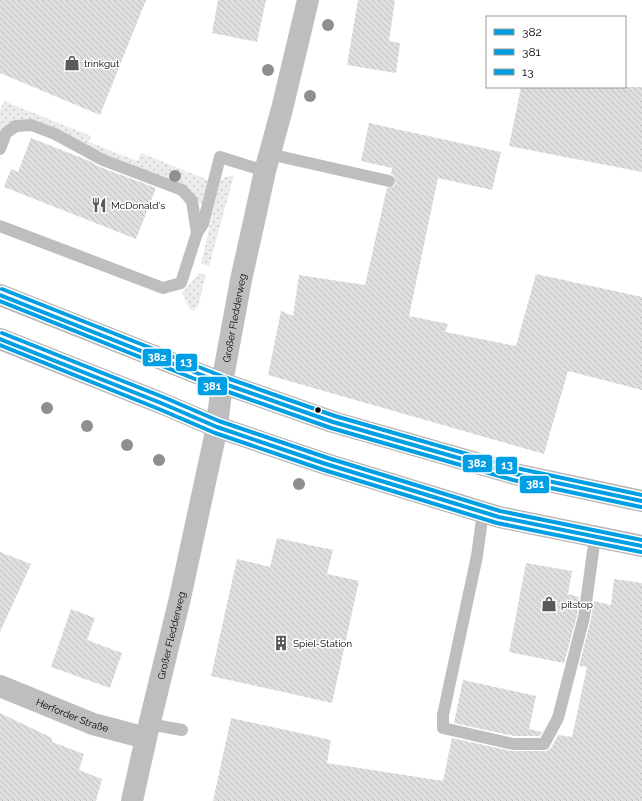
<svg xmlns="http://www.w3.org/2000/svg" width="642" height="801" viewBox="0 0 642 801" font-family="Raleway,sans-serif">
  <defs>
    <pattern id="grass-dots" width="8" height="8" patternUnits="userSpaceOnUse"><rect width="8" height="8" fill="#ececec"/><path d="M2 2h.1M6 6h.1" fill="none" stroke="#c9c9c9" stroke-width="1.8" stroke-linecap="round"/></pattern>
    <pattern id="building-back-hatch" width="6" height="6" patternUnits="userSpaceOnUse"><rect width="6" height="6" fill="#dfdfdf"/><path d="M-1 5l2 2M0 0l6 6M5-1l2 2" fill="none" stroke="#bebebe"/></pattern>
  </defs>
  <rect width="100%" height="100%" fill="#fff"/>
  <!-- grass -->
  <g fill="url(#grass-dots)">
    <path d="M 4,101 L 91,136 L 89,142 L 137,161 L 141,153 L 208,180 L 202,204 L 57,130 L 32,119 L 14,120 L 1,129 L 0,132 L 0,110 Z"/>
    <path d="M 234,175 L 209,266 L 201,264 L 220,181 L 225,177 Z"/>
    <path d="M 199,273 L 206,275 L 198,306 L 193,311 L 190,309 L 182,293 Z"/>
  </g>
  <!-- building -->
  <g fill="url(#building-back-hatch)">
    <path d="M 0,0 L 146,0 L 100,115 L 0,73 Z"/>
    <path d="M 218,0 L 266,0 L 257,42 L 212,33 Z"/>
    <path d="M 358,0 L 395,0 L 389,41 L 400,43 L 396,73 L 347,65 Z"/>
    <path d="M 521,87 L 642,87 L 642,172 L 509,146 Z"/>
    <path d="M 369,123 L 501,152 L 492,190 L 438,178 L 409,316 L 448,324 L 445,332 L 516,346 L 536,274 L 642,297 L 642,390 L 568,371 L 544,454 L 268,375 L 281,311 L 293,316 L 299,275 L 365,285 L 387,188 L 394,186 L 396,182 L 394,176 L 391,174 L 392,168 L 361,161 Z"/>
    <path d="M 31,138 L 87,160 L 100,167 L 156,188 L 136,239 L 4,187 L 11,169 L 18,172 Z"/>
    <path d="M 277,538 L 333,550 L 327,574 L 359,581 L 332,703 L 211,676 L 237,559 L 270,567 Z"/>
    <path d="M 0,552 L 31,564 L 0,632 Z"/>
    <path d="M 526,563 L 572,571 L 568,594 L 579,597 L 577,616 L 564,663 L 509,652 Z"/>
    <path d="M 614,579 L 642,583 L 642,801 L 213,801 L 231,718 L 331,740 L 327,763 L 443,781 L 452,738 L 511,751 L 547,751 L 551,748 L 558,735 L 572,737 L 587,667 L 579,666 L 591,619 L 594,601 L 611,605 Z"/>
    <path d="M 71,609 L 95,618 L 87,640 L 122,653 L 110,688 L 51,667 Z"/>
    <path d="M 463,680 L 536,696 L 529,729 L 542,732 L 540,736 L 514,736 L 454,723 Z"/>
    <path d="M 0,713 L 52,738 L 52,742 L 84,754 L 79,770 L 102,779 L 96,801 L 0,801 Z"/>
  </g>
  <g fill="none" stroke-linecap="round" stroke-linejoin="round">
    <!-- service -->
    <g stroke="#bebebe" stroke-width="12">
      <path d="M 0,149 L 6,133 L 16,126 L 31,125 L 55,134 L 103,160 L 182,190 L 192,201 L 197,233"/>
      <path d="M 269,154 L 389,181"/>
      <path d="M 0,226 L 163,288 L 181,283 L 197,233 L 203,224 L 220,157 L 265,171"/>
      <path d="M 483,512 L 477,556 L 443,715 L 443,728 L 513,744 L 544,744 L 558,718 L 584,617 L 595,537"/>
      <path d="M 149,724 L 182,730"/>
    </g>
    <!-- minor -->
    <g stroke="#bebebe" stroke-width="22">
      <path id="s1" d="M 0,686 L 93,724 L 146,738"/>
      <path id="s2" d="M 132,801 L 146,738 L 180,598 L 217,427 L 222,383 L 241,280 L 255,217 L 265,171 L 282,109 L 308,0"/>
    </g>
    <!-- secondary -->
    <g stroke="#b8b8b8" stroke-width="22">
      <path d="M 0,295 L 222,383 L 333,422 L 515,474 L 642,501"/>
      <path d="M 0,339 L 161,403 L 217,427 L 326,464 L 499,517 L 642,546"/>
    </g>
    <defs>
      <g id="bus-1">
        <path d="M 0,295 L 222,383 L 333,422 L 515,474 L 642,501"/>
        <path d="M 0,339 L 161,403 L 217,427 L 326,464 L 499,517 L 642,546"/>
      </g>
      <g id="bus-2">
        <path d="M 0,301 L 220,389 L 331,428 L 513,480 L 641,507"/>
        <path d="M 0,345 L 159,409 L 215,433 L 324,470 L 497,523 L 641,552"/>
      </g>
      <g id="bus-3">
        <path d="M 2,289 L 224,377 L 335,416 L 516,468 L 642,495"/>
        <path d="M 2,333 L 163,397 L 219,421 L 328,458 L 500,511 L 642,540"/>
      </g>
    </defs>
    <!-- bus-1 casing -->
    <use href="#bus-1" stroke="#fff" stroke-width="7"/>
    <!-- bus-2 casing -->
    <use href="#bus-2" stroke="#fff" stroke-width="7"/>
    <!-- bus-3 casing -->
    <use href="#bus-3" stroke="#fff" stroke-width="7"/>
    <!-- bus-1 -->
    <use href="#bus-1" stroke="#009fe3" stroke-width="4"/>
    <!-- bus-2 -->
    <use href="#bus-2" stroke="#009fe3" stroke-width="4"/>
    <!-- bus-3 -->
    <use href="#bus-3" stroke="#009ee3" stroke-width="4"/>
  </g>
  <!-- trees -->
  <g fill="#8f8f8f">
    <circle cx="328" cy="25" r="6"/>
    <circle cx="268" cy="70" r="6"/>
    <circle cx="310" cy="96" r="6"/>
    <circle cx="175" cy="176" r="6"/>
    <circle cx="47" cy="408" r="6"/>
    <circle cx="87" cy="426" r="6"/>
    <circle cx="127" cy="445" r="6"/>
    <circle cx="159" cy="460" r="6"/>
    <circle cx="299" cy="484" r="6"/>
  </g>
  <!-- icons -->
  <defs>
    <symbol id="shop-bare" viewBox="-9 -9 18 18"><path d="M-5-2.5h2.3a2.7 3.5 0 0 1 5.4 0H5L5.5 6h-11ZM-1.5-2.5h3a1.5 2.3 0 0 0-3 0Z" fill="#595959" stroke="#fff" stroke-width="2.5" paint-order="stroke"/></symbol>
    <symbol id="restaurant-bare" viewBox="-9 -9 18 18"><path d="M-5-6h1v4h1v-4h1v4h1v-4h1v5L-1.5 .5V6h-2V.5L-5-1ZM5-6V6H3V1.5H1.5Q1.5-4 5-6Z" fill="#595959" stroke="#fff" stroke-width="2.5" paint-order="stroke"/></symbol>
    <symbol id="building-bare" viewBox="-9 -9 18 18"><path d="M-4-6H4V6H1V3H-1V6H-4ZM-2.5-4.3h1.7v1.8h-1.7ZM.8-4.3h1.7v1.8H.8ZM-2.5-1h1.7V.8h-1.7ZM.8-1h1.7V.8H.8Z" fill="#595959" stroke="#fff" stroke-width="2.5" paint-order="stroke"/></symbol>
  </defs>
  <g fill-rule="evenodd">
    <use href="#shop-bare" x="61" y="52" width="22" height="22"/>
    <use href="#restaurant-bare" x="88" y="194" width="22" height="22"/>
    <use href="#shop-bare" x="538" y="593" width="22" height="22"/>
    <use href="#building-bare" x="270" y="632" width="22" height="22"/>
  </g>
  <!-- markers -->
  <circle fill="#000" stroke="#fff" stroke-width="1.5" cx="318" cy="410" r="3.5"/>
  <g text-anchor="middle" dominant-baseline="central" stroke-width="3" stroke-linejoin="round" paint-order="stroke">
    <!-- poi labels -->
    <g font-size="10" fill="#000" stroke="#fff" text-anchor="start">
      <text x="84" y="63">trinkgut</text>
      <text x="111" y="205">McDonald's</text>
      <text x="561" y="604">pitstop</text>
      <text x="293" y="643">Spiel-Station</text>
    </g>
    <!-- street labels -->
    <g font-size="10" fill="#000" stroke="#fff">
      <text stroke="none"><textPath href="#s2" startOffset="494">Großer Fledderweg</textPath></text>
      <text stroke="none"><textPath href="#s2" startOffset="170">Großer Fledderweg</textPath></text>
      <text stroke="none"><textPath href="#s1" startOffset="78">Herforder Straße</textPath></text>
    </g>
  </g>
  <g stroke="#fff" stroke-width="1.5">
    <rect x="142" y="348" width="30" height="19" rx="4" fill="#009fe3"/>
    <rect x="175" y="353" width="23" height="19" rx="4" fill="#009ee3"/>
    <rect x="197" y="376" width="31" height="20" rx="4" fill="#009fe3"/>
    <rect x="462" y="454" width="31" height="19" rx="4" fill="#009fe3"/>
    <rect x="495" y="456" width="23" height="19" rx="4" fill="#009ee3"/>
    <rect x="519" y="475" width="31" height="19" rx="4" fill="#009fe3"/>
  </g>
  <g font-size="11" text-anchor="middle" font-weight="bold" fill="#fff">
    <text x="157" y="361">382</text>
    <text x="186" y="366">13</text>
    <text x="212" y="390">381</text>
    <text x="477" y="467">382</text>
    <text x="507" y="469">13</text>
    <text x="535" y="488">381</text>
  </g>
  <!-- legend -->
  <rect x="486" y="16" width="140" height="72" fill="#ffffff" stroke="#999999"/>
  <rect x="494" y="29" width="20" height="6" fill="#009fe3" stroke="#999999"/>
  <text x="522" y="36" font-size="12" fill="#000000">382</text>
  <rect x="494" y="49" width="20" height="6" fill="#009fe3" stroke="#999999"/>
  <text x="522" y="56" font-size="12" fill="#000000">381</text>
  <rect x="494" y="69" width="20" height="6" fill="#009ee3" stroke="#999999"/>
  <text x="522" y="76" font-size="12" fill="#000000">13</text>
</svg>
